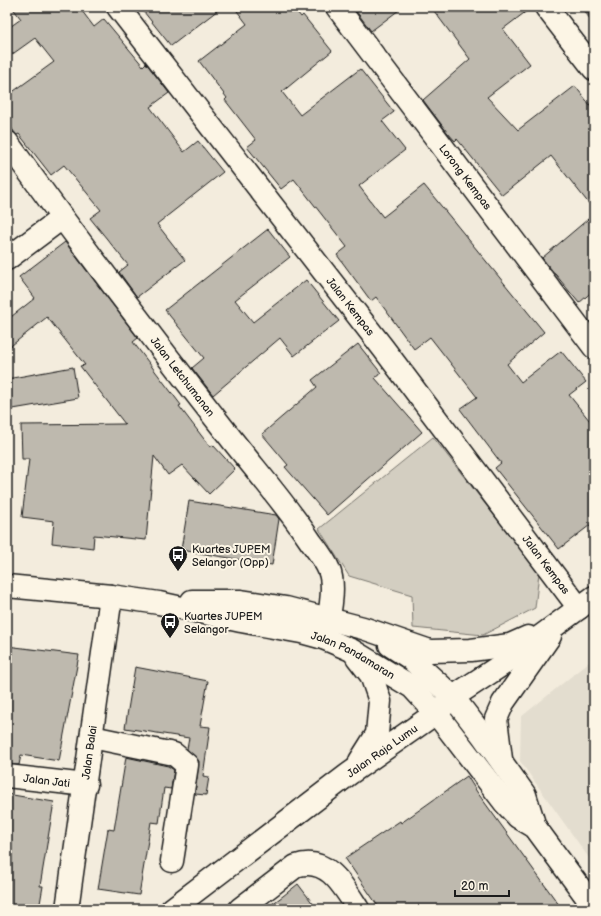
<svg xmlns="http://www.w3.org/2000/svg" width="601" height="916" viewBox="0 0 601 916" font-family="'Balsamiq Sans',sans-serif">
  <rect width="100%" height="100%" fill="#f3ecdd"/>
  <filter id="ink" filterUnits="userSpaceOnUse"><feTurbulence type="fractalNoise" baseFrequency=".025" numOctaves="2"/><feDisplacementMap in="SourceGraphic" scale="8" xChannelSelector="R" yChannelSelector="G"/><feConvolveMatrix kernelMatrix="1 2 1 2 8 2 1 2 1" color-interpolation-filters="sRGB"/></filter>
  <g filter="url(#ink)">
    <!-- built -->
    <path fill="#e3ddcf" d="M 594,658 L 594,865 L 520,761 L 521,717 Z"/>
    <!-- green -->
    <path fill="#d3cec1" stroke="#78756e" d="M 433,437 L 539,573 L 535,608 L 483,635 L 413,628 L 412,595 L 349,576 L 319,529 Z"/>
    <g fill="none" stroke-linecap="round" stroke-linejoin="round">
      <!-- stream -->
      <path stroke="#716e68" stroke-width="5.5" d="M 584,7 L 594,21"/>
    </g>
    <!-- building -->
    <g fill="#beb9ae" stroke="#1c1c1c">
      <path d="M 12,7 L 79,7 L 94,27 L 104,19 L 143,66 L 146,63 L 169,93 L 150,107 L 184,152 L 198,141 L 223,172 L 157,224 L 185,260 L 137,297 L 119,272 L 128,265 L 90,218 L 101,210 L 64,165 L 51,175 L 19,134 L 17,135 L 15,133 L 7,122 L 7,96 L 54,62 L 35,38 L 7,58 L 7,29 L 21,19 Z"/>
      <path d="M 140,7 L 222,7 L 171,46 Z"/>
      <path d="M 234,7 L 293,7 L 301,17 L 303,15 L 332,51 L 282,92 L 300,115 L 360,69 L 394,112 L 382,121 L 405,150 L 359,186 L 383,217 L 424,185 L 544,332 L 507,364 L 521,382 L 561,351 L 586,382 L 569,395 L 594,426 L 594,522 L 559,549 L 495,468 L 501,463 L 460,409 L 477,397 L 430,337 L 414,349 L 376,297 L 371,301 L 337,255 L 347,247 L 294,179 L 281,189 L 247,147 L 256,140 L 225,100 L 227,98 L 199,61 L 247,24 Z"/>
      <path d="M 353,7 L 403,7 L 371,31 Z"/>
      <path d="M 431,7 L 532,7 L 503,29 L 530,64 L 487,97 L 518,130 L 575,86 L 594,110 L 594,210 L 551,156 L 502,195 L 457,139 L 455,141 L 447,132 L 423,100 L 470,59 Z"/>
      <path d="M 594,214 L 594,290 L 579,303 L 542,258 Z"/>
      <path d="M 268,229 L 290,257 L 235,300 L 253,322 L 306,280 L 339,321 L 294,356 L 280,338 L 213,395 L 192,368 L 204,358 L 165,310 Z"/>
      <path d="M 65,242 L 138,338 L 133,342 L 181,405 L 179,406 L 210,447 L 213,445 L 235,469 L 209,494 L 182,465 L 168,475 L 154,456 L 146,540 L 94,535 L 93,548 L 52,543 L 54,521 L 22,517 L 29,459 L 22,459 L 21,425 L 125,424 L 80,366 L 85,365 L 47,317 L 7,349 L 7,320 L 35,298 L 19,277 Z"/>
      <path d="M 358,344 L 381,373 L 375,378 L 422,432 L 327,515 L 285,467 L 288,465 L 262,434 L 317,387 L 312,380 Z"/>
      <path d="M 73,367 L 78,398 L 7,410 L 7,379 Z"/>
      <path d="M 189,501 L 276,515 L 279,519 L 272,565 L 181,550 Z"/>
      <path d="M 7,646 L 79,655 L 59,761 L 21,755 L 19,765 L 7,764 Z"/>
      <path d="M 135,667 L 208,681 L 200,726 L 210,727 L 203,776 L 209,777 L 206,795 L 195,794 L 199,761 L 187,749 L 189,738 L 125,728 Z"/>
      <path d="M 126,757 L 168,766 L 174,770 L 171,789 L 164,788 L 159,823 L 151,822 L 139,895 L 98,889 L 108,829 L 114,830 Z"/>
      <path d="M 467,776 L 477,792 L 562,909 L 380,909 L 345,858 L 400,821 L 401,823 Z"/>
      <path d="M 7,794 L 54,802 L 40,886 L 43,886 L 39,909 L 7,909 Z"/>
      <path d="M 298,884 L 317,909 L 265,909 L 283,896 Z"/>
    </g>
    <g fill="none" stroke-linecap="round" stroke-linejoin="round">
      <defs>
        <g id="minor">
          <path id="s1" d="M 118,7 L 383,348 L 579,608"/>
          <path id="s2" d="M 337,7 L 594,347"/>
          <path d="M 546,7 L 594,69"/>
          <path id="s3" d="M 7,142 C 80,243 156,343 233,441 C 259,474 287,506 311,542 C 317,550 325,560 329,570 C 336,587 329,621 323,638"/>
          <path d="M 7,259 L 62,218"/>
          <path id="s4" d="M 7,586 L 111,596 L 159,603 L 241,621 L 301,632 L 323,638 L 351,650 L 412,687 L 436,713 L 505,803 L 518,817 L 535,827 L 594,907"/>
          <path d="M 192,601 L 241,601 L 286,608 L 363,628 L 430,651 L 471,650 L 510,645 L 528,637"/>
          <path d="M 390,645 L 410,658 L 453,697 L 483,736 L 525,795 L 535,827"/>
          <path d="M 357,657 L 371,675 L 380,701 L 377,734 L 360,761"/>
          <path d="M 92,737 L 174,754 L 187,765 L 172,861"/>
          <path d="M 501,759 L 496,719 L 503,703 L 550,636"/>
          <path id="s5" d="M 7,776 L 86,785"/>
          <path id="s6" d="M 67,909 L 111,596"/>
          <path id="s7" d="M 172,909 L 349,774 L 436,713 L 453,697 L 503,664 L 594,597"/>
          <path d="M 240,909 L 296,866 C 327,855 344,887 358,909"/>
        </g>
      </defs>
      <!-- minor casing -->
      <use href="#minor" stroke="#1c1c1c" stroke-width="25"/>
      <!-- minor -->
      <use href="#minor" stroke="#fcf5e5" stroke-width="22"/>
    </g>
  </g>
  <!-- icons -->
  <defs>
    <symbol id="bus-pin" viewBox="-11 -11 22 30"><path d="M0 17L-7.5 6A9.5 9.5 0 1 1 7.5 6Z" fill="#1c1c1c" stroke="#fcf5e5"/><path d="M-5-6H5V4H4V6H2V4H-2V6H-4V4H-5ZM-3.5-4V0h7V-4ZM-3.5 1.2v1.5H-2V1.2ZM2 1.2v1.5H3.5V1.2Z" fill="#fff"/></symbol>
  </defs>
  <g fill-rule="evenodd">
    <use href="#bus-pin" x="167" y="544" width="22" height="30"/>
    <use href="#bus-pin" x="159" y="611" width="22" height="30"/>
  </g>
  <g text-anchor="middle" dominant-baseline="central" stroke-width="4" stroke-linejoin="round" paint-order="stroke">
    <!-- street labels -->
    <g font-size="11" fill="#1c1c1c" stroke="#fcf5e5">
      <text stroke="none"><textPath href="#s2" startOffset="213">Lorong Kempas</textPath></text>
      <text stroke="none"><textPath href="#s1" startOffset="379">Jalan Kempas</textPath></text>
      <text stroke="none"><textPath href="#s3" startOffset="293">Jalan Letchumanan</textPath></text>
      <text stroke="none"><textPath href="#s1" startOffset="703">Jalan Kempas</textPath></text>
      <text stroke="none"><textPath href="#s4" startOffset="355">Jalan Pandamaran</textPath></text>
      <text stroke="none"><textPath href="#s7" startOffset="263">Jalan Raja Lumu</textPath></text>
      <text stroke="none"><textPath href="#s6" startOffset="158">Jalan Balai</textPath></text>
      <text stroke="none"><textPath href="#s5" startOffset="40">Jalan Jati</textPath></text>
    </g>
    <!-- poi labels -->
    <g font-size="11" fill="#1c1c1c" stroke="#fcf5e5" text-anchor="start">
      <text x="192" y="549">Kuartes JUPEM<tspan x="192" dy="13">Selangor (Opp)</tspan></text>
      <text x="184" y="616">Kuartes JUPEM<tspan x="184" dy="13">Selangor</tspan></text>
    </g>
  </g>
  <!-- margin -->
  <rect width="601" height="916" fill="none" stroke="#fcf5e5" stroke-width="24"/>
  <rect x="12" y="12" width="577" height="892" fill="none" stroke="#1c1c1c" stroke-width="1.5" filter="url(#ink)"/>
  <!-- scale -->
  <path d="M455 890v6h54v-6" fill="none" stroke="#1c1c1c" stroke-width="2"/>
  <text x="461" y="890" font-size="12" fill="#1c1c1c" stroke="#fcf5e5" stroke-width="3" paint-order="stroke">20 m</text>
</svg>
